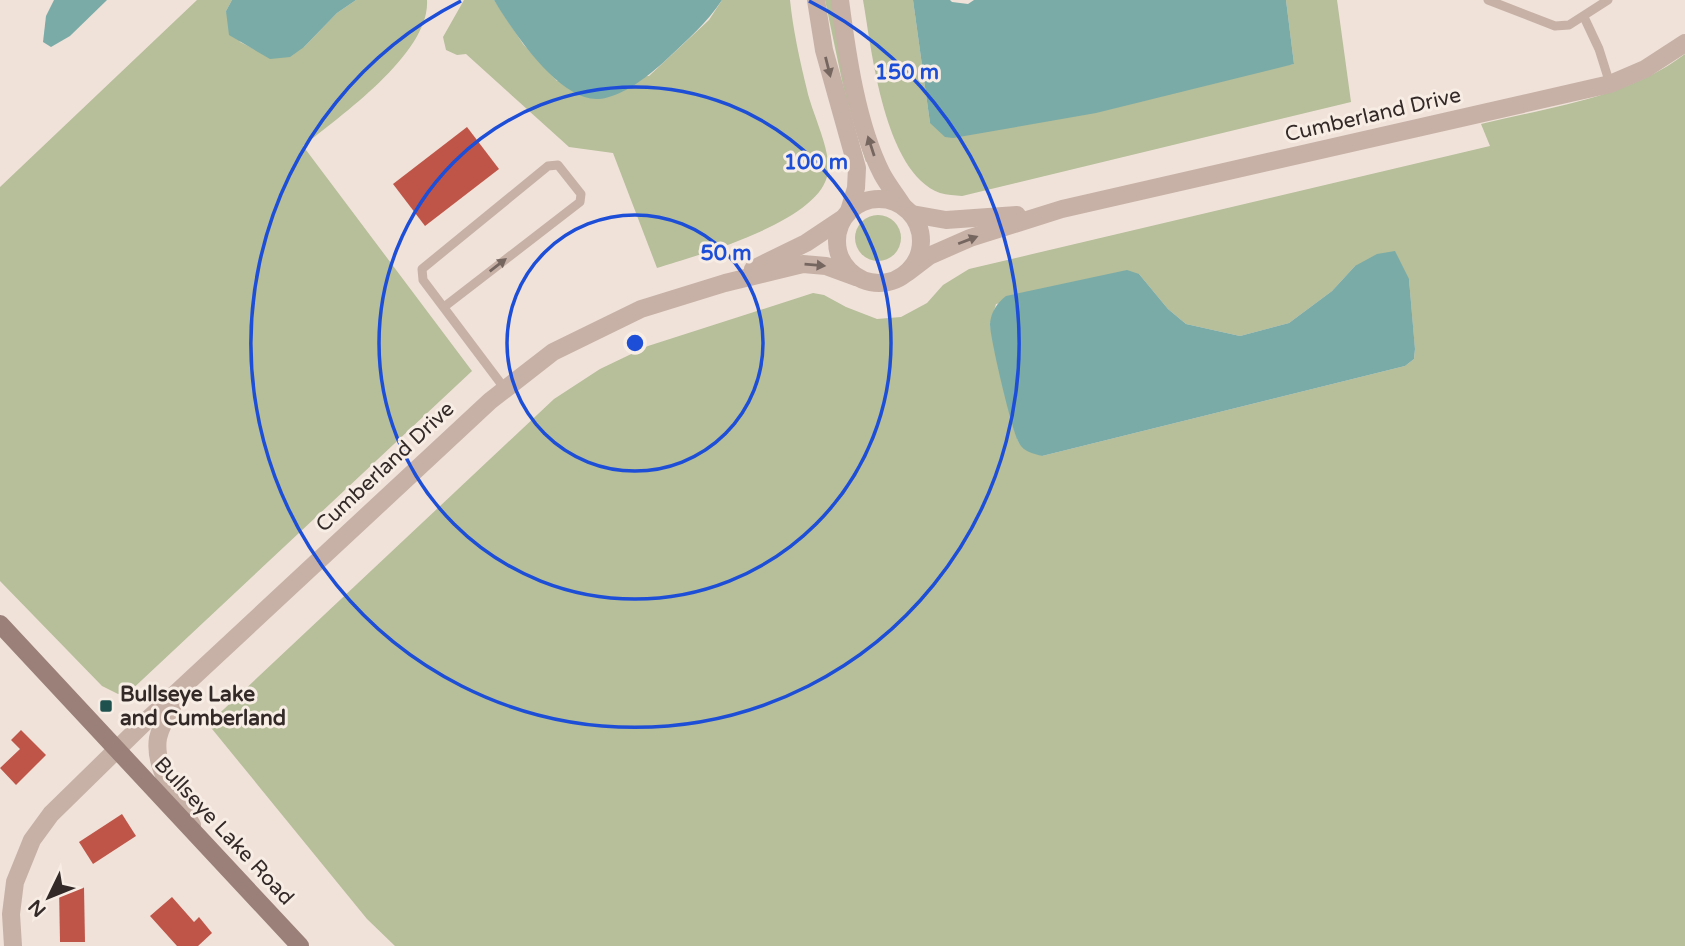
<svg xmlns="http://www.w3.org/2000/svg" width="1685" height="946" viewBox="0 0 1685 946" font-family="'Varela Round',sans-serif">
  <rect width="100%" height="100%" fill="#f0e2d9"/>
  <!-- green -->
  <g fill="#b6be9a" fill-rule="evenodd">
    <path d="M 197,0 L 232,0 L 226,11 L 240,42 L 254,49 L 304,47 L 337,13 L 356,0 L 427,0 C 430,53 341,115 303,146 L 472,371 L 127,694 L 118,694 L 102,686 L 0,581 L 0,187 Z"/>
    <path d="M 464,0 L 494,0 L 523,44 L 557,81 L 649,76 L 709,20 L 722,0 L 790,0 C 793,30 800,61 807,90 C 812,113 831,150 828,172 C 822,222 697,255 657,268 L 613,153 L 569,147 L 466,54 L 457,55 L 446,50 L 443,37 Z"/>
    <path d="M 825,0 L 833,0 L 868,161 L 866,162 L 845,95 Z"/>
    <path d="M 863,0 L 913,0 L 930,123 L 1294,64 L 1286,0 L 1337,0 L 1351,102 L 962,196 C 955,195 947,195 940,193 C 884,172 872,51 863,0 Z"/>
    <path d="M 1685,54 L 1685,946 L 395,946 L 367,919 L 208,724 L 554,399 L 600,369 L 648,346 L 813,293 L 824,295 L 846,307 L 877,319 L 901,317 L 927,303 L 943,285 L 969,269 L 1490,146 L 1481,124 C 1550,107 1627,98 1685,54 ZM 1355,266 L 1409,279 L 1415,350 L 1414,359 L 1405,366 L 1042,456 L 1019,443 L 1013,426 L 990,325 L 996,304 L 1139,274 L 1168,309 L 1186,324 L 1240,336 L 1289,323 L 1332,291 Z"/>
    <circle cx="878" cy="238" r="23"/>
  </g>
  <!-- water -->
  <g fill="#7aaba7">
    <path d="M 54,0 L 107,0 L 70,36 L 51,47 L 43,42 L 46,16 Z"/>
    <path d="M 232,0 L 356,0 L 337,13 L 304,47 L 290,57 L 270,59 L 229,35 L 226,11 Z"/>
    <path d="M 494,0 L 722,0 C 707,23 687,40 667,59 C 651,74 623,97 599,99 C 559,102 512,30 494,0 Z"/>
    <path d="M 913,0 L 950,0 L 952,2 L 968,4 L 974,0 L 1286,0 L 1294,64 L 1096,113 L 953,138 L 945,137 L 930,123 Z"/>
    <path d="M 1395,251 L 1409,279 L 1415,349 L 1414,359 L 1405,366 L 1042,456 C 1032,453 1024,452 1019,443 C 1012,431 990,338 990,324 C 991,312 997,303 1006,296 L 1127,270 L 1139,274 L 1168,309 L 1186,324 L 1240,336 L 1289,323 L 1332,291 L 1355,266 L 1377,254 Z"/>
  </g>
  <!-- building -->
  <g fill="#bf5548">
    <path d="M 467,127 L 499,169 L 425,226 L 393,184 Z"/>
    <path d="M 21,730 L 46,755 L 16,785 L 0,768 L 20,749 L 11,740 Z"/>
    <path d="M 122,814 L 136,836 L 93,864 L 79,842 Z"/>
    <path d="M 59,887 L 84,887 L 85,942 L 60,942 Z"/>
    <path d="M 172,897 L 194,922 L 199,917 L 212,933 L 198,946 L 177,946 L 150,916 Z"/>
  </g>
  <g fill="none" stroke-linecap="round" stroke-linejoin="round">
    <!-- lane -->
    <g stroke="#c7b1a6" stroke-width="9">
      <path d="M 1488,0 L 1555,26 L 1569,25 L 1608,0"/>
      <path d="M 1584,17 L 1599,49 L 1610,84"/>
      <path d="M 444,307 L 580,202 L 581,194 L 558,165 L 548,166 L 422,269 L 423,280 L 505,389"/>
    </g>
    <!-- street -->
    <g stroke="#c7b1a6" stroke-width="18">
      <path d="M 816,0 L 824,50 L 857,168 L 856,188 L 849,211"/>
      <path d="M 840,0 C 847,54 857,125 882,174 C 888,185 896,195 903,206"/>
      <circle cx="879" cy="241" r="42"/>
      <path d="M 912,214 L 946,220 L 1017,215"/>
      <path d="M 753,269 L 806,243 L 842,219"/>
      <path d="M 908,272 L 929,256 L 970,238 L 1062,209 L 1610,84 L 1645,69 L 1685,43"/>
      <path d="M 174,703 C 167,715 161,725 158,738 C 153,768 178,801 192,825"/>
      <path d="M 13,946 L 11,914 L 15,882 L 32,840 L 51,814 L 146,721 L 490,401 L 553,352 L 641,309 L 725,283 L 803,264 L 826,266 L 856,277"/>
    </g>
    <!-- secondary -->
    <path stroke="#9a8078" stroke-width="18" d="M 0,624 L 300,946"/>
  </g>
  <!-- one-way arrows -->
  <defs><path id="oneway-solid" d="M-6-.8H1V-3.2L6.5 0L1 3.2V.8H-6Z" transform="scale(1.75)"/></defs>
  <g fill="#766660">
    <use href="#oneway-solid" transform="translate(828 67) rotate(76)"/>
    <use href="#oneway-solid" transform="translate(871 146) rotate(-108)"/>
    <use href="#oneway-solid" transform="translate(968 240) rotate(-21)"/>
    <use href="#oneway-solid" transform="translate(498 265) rotate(-38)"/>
    <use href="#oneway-solid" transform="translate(815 265) rotate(5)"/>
  </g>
  <!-- distance rings -->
  <g fill="none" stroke="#1d4ed8" stroke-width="3.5">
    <circle cx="635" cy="343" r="128"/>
    <circle cx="635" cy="343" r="256"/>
    <path d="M809 1A384 384 0 1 1 461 1"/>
  </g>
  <!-- markers -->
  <rect fill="#1f524f" stroke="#f8ede5" stroke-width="2.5" x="99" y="699" width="14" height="14" rx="3.5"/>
  <g text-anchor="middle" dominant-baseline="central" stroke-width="6" stroke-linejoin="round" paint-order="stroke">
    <!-- street labels -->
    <g font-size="21" fill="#332927" stroke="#f8ede5">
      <text transform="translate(1373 115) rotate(-13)">Cumberland Drive</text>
      <text transform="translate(385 467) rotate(-43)">Cumberland Drive</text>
      <text transform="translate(224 831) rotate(47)">Bullseye Lake Road</text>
    </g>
    <!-- poi labels -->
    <g font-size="21" font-weight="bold" fill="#332927" stroke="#f8ede5" text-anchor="start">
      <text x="120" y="694">Bullseye Lake<tspan x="120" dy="24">and Cumberland</tspan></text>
    </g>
  </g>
  <circle cx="635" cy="343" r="10" fill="#1d4ed8" stroke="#f8ede5" stroke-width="3.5"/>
  <g font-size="21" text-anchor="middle" font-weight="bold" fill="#1d4ed8" stroke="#f8ede5" stroke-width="6" stroke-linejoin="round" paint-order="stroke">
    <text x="907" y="79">150 m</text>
    <text x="816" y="169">100 m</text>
    <text x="726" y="260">50 m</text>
  </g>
  <!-- north arrow -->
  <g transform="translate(49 897) rotate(227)" stroke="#f8ede5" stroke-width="5" paint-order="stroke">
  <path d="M0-5L12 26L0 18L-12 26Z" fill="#332927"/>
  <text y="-10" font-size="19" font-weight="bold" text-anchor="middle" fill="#332927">N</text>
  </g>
</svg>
